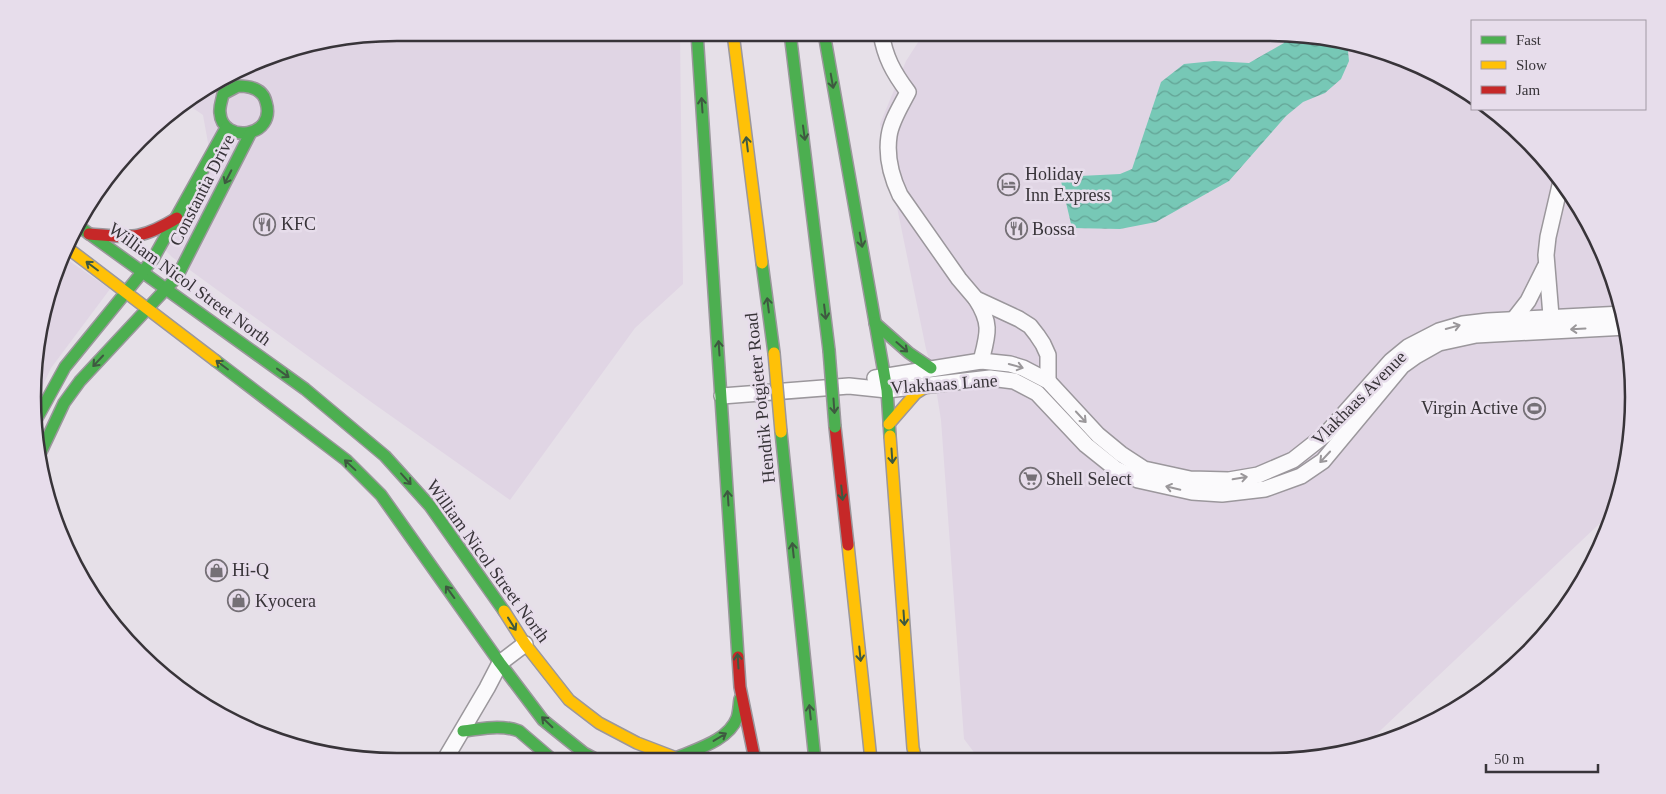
<svg xmlns="http://www.w3.org/2000/svg" width="1666" height="794" viewBox="0 0 1666 794" font-family="'Times New Roman',serif">
  <defs>
    <pattern id="water-waves" width="16" height="10" patternUnits="userSpaceOnUse" patternTransform="scale(1.25)"><rect width="16" height="10" fill="#77c8b6"/><path d="M0 5q4-4 8 0t8 0" fill="none" stroke="#63a395"/></pattern>
  </defs>
  <rect width="100%" height="100%" fill="#e6e0e8"/>
  <!-- built -->
  <g fill="#e0d5e4">
    <path d="M 397,33 L 680,33 L 683,284 L 635,328 L 510,500 L 374,404 L 172,257 L 156,241 L 210,154 L 203,115 L 187,104 L 183,103 L 280,52 Z"/>
    <path d="M 924,33 L 1269,33 L 1340,40 L 1409,60 L 1472,94 L 1472,109 L 1490,109 L 1527,139 L 1572,195 L 1606,258 L 1627,326 L 1633,397 L 1626,468 L 1614,510 L 1365,745 L 1317,758 L 979,759 L 964,739 L 941,420 L 934,376 L 926,349 L 880,124 L 906,61 Z"/>
    <path d="M 65,258 L 110,289 L 51,368 L 37,398 L 40,326 Z"/>
  </g>
  <!-- water -->
  <path fill="url(#water-waves)" d="M 1287,34 L 1347,42 L 1349,61 L 1341,79 L 1325,93 L 1303,102 L 1286,116 L 1229,181 L 1156,222 L 1120,229 L 1072,228 L 1060,177 L 1120,174 L 1132,169 L 1161,82 L 1184,64 L 1214,61 L 1249,63 L 1284,43 Z"/>
  <g fill="none" stroke-linecap="round" stroke-linejoin="round">
    <defs>
      <g id="street">
        <path d="M 881,33 C 885,57 893,72 908,92 C 901,106 891,121 889,136 C 886,156 892,178 900,195 L 959,279 L 976,299 L 1019,319 L 1030,326 L 1037,335 L 1043,344 L 1048,355 L 1048,381"/>
        <path d="M 976,299 C 992,324 988,334 981,361"/>
        <path d="M 1514,319 L 1528,301 L 1545,267"/>
        <path d="M 1552,328 L 1546,255 L 1548,237 L 1561,181"/>
        <path d="M 875,378 L 981,361 L 1010,364 L 1023,368 L 1048,381 L 1098,435 L 1121,454 L 1144,469 L 1190,479 L 1229,480 L 1258,475 L 1293,460 L 1326,434 L 1391,361 L 1408,347 L 1439,331 L 1463,324 L 1488,321 L 1623,314"/>
        <path d="M 722,396 L 849,386 L 887,390 L 990,378 L 1014,381 L 1037,393 L 1086,445 L 1116,469 L 1138,480 L 1192,492 L 1222,494 L 1265,489 L 1301,476 L 1323,461 L 1402,366 L 1416,356 L 1439,343 L 1476,335 L 1627,327"/>
        <path d="M 444,761 L 487,688 L 500,663 L 525,644"/>
      </g>
      <g id="fast">
        <path d="M 697,33 L 738,657"/>
        <path d="M 790,33 L 829,350"/>
        <path d="M 824,33 L 887,390 L 890,436"/>
        <path d="M 238,86 C 250,86 263,89 266,102 C 277,138 222,144 220,113 C 219,107 222,100 223,94 Z"/>
        <path d="M 77,225 L 305,389 L 385,456 L 430,506 L 504,611"/>
        <path d="M 762,263 L 774,353"/>
        <path d="M 875,323 L 909,353 L 931,368"/>
        <path d="M 216,361 L 346,460 L 381,495 L 500,663 L 543,720 L 584,753 L 599,761"/>
        <path d="M 36,420 L 65,367 L 153,259 L 226,128"/>
        <path d="M 781,432 L 815,760"/>
        <path d="M 39,456 L 64,403 L 80,381 L 177,277 L 250,134"/>
        <path d="M 1479,693 L 1515,662"/>
        <path d="M 463,731 C 482,729 500,724 519,731 L 554,761"/>
        <path d="M 676,758 C 696,749 728,741 737,718 C 739,712 739,705 740,699"/>
      </g>
      <g id="slow">
        <path d="M 733,33 L 762,263"/>
        <path d="M 69,249 L 216,361"/>
        <path d="M 889,424 L 916,393 L 927,386"/>
        <path d="M 890,436 L 913,748 L 916,760"/>
        <path d="M 848,545 L 871,760"/>
        <path d="M 504,611 L 525,644 L 569,700 L 599,723 L 637,743 L 684,761"/>
      </g>
      <g id="jam">
        <path d="M 89,234 C 131,237 139,241 177,218"/>
        <path d="M 835,427 L 848,545"/>
        <path d="M 738,657 L 740,687 L 755,760"/>
      </g>
    </defs>
    <!-- street casing -->
    <use href="#street" stroke="#9b979c" stroke-width="18"/>
    <!-- fast casing -->
    <use href="#fast" stroke="#9b979c" stroke-width="14"/>
    <!-- slow casing -->
    <use href="#slow" stroke="#9b979c" stroke-width="14"/>
    <!-- jam casing -->
    <use href="#jam" stroke="#9b979c" stroke-width="14"/>
    <!-- street -->
    <use href="#street" stroke="#fbfafc" stroke-width="15"/>
    <!-- fast -->
    <use href="#fast" stroke="#4caf50" stroke-width="11"/>
    <!-- slow -->
    <use href="#slow" stroke="#ffc107" stroke-width="11"/>
    <!-- jam -->
    <use href="#jam" stroke="#c62828" stroke-width="11"/>
    <defs>
      <path id="fast-bridge" d="M 829,350 L 835,427"/>
      <path id="slow-bridge" d="M 774,353 L 781,432"/>
    </defs>
    <!-- fast-bridge casing -->
    <use href="#fast-bridge" stroke="#9b979c" stroke-width="14" stroke-linecap="butt"/>
    <!-- slow-bridge casing -->
    <use href="#slow-bridge" stroke="#9b979c" stroke-width="14" stroke-linecap="butt"/>
    <!-- fast-bridge -->
    <use href="#fast-bridge" stroke="#4caf50" stroke-width="11"/>
    <!-- slow-bridge -->
    <use href="#slow-bridge" stroke="#ffc107" stroke-width="11"/>
  </g>
  <!-- one-way arrows -->
  <defs><path id="oneway-shaft" d="M-6 0H5M1.5-3L5.5 0L1.5 3" fill="none" stroke-width="1.6" stroke-linecap="round" stroke-linejoin="round" transform="scale(1.25)"/></defs>
  <g stroke="#3e5940">
    <use href="#oneway-shaft" transform="translate(832 81) rotate(80)"/>
    <use href="#oneway-shaft" transform="translate(702 105) rotate(-94)"/>
    <use href="#oneway-shaft" transform="translate(804 133) rotate(82)"/>
    <use href="#oneway-shaft" transform="translate(747 144) rotate(-97)"/>
    <use href="#oneway-shaft" transform="translate(228 177) rotate(117)"/>
    <use href="#oneway-shaft" transform="translate(861 240) rotate(80)"/>
    <use href="#oneway-shaft" transform="translate(92 266) rotate(-143)"/>
    <use href="#oneway-shaft" transform="translate(768 305) rotate(-97)"/>
    <use href="#oneway-shaft" transform="translate(825 312) rotate(83)"/>
    <use href="#oneway-shaft" transform="translate(902 347) rotate(41)"/>
    <use href="#oneway-shaft" transform="translate(719 348) rotate(-94)"/>
    <use href="#oneway-shaft" transform="translate(98 361) rotate(133)"/>
    <use href="#oneway-shaft" transform="translate(222 365) rotate(-143)"/>
    <use href="#oneway-shaft" transform="translate(283 373) rotate(36)"/>
    <use href="#oneway-shaft" transform="translate(834 406) rotate(86)"/>
    <use href="#oneway-shaft" transform="translate(892 456) rotate(86)"/>
    <use href="#oneway-shaft" transform="translate(350 465) rotate(-137)"/>
    <use href="#oneway-shaft" transform="translate(406 479) rotate(48)"/>
    <use href="#oneway-shaft" transform="translate(842 493) rotate(84)"/>
    <use href="#oneway-shaft" transform="translate(728 498) rotate(-94)"/>
    <use href="#oneway-shaft" transform="translate(793 550) rotate(-96)"/>
    <use href="#oneway-shaft" transform="translate(450 592) rotate(-126)"/>
    <use href="#oneway-shaft" transform="translate(904 618) rotate(86)"/>
    <use href="#oneway-shaft" transform="translate(512 624) rotate(58)"/>
    <use href="#oneway-shaft" transform="translate(860 654) rotate(84)"/>
    <use href="#oneway-shaft" transform="translate(738 661) rotate(-94)"/>
    <use href="#oneway-shaft" transform="translate(810 712) rotate(-96)"/>
    <use href="#oneway-shaft" transform="translate(547 722) rotate(-136)"/>
    <use href="#oneway-shaft" transform="translate(720 737) rotate(-31)"/>
  </g>
  <g stroke="#9a979a">
    <use href="#oneway-shaft" transform="translate(1453 327) rotate(-15)"/>
    <use href="#oneway-shaft" transform="translate(1578 329) rotate(177)"/>
    <use href="#oneway-shaft" transform="translate(1016 366) rotate(16)"/>
    <use href="#oneway-shaft" transform="translate(1081 417) rotate(47)"/>
    <use href="#oneway-shaft" transform="translate(1325 457) rotate(133)"/>
    <use href="#oneway-shaft" transform="translate(1240 478) rotate(-10)"/>
    <use href="#oneway-shaft" transform="translate(1173 488) rotate(-167)"/>
  </g>
  <!-- icons -->
  <defs>
    <symbol id="hotel-ring" viewBox="-11 -11 22 22"><circle r="9.5" fill="#e7ddeb" stroke="#757076" stroke-width="1.5"/><path d="M-6-4.5h1.5V1H6V5H4.5V3h-9V5H-6ZM-4 0a1.8 1.8 0 1 1 3.6 0ZM.5 0V-2.5h3Q6-2.5 6 0Z" fill="#757076"/></symbol>
    <symbol id="restaurant-ring" viewBox="-11 -11 22 22"><circle r="9.5" fill="#e7ddeb" stroke="#757076" stroke-width="1.5"/><path d="M-5-6h1v4h1v-4h1v4h1v-4h1v5L-1.5 .5V6h-2V.5L-5-1ZM5-6V6H3V1.5H1.5Q1.5-4 5-6Z" fill="#757076"/></symbol>
    <symbol id="stadium-ring" viewBox="-11 -11 22 22"><circle r="9.5" fill="#e7ddeb" stroke="#757076" stroke-width="1.5"/><path d="M0-5a6.5 5 0 1 0 0 10a6.5 5 0 1 0 0-10ZM-3.5-1.8h7v3.6h-7Z" fill="#757076"/></symbol>
    <symbol id="supermarket-ring" viewBox="-11 -11 22 22"><circle r="9.5" fill="#e7ddeb" stroke="#757076" stroke-width="1.5"/><path d="M-6-5.5h2.5l.6 2H6L4.5 2H-2.5L-4.4-4H-6ZM-1.5 3.2a1.3 1.3 0 1 0 .1 0ZM3 3.2a1.3 1.3 0 1 0 .1 0Z" fill="#757076"/></symbol>
    <symbol id="shop-ring" viewBox="-11 -11 22 22"><circle r="9.5" fill="#e7ddeb" stroke="#757076" stroke-width="1.5"/><path d="M-5-2.5h2.3a2.7 3.5 0 0 1 5.4 0H5L5.5 6h-11ZM-1.5-2.5h3a1.5 2.3 0 0 0-3 0Z" fill="#757076"/></symbol>
  </defs>
  <g fill-rule="evenodd">
    <use href="#hotel-ring" x="996" y="172" width="25" height="25"/>
    <use href="#restaurant-ring" x="252" y="212" width="25" height="25"/>
    <use href="#restaurant-ring" x="1004" y="216" width="25" height="25"/>
    <use href="#stadium-ring" x="1522" y="396" width="25" height="25"/>
    <use href="#supermarket-ring" x="1018" y="466" width="25" height="25"/>
    <use href="#shop-ring" x="204" y="558" width="25" height="25"/>
    <use href="#shop-ring" x="226" y="588" width="25" height="25"/>
  </g>
  <g text-anchor="middle" dominant-baseline="central" stroke-width="5" stroke-linejoin="round" paint-order="stroke">
    <!-- poi labels -->
    <g font-size="18" fill="#383439" stroke="#e7ddeb" text-anchor="start">
      <text x="1025" y="174">Holiday<tspan x="1025" dy="21">Inn Express</tspan></text>
      <text x="281" y="224">KFC</text>
      <text x="1032" y="229">Bossa</text>
      <text x="1518" y="408" text-anchor="end">Virgin Active</text>
      <text x="1046" y="479">Shell Select</text>
      <text x="232" y="570">Hi-Q</text>
      <text x="255" y="601">Kyocera</text>
    </g>
    <!-- street labels -->
    <g font-size="18" fill="#383439" stroke="#e7ddeb">
      <text transform="translate(202 190) rotate(-63)">Constantia Drive</text>
      <text transform="translate(190 284) rotate(36)">William Nicol Street North</text>
      <text transform="translate(944 384) rotate(-4)">Vlakhaas Lane</text>
      <text transform="translate(760 398) rotate(-96)">Hendrik Potgieter Road</text>
      <text transform="translate(1359 398) rotate(-45)">Vlakhaas Avenue</text>
      <text transform="translate(488 561) rotate(54)">William Nicol Street North</text>
    </g>
  </g>
  <!-- crop -->
  <path d="M0 0H1666V794H0ZM397 41H1269A356 356 0 0 1 1625 397V397A356 356 0 0 1 1269 753H397A356 356 0 0 1 41 397V397A356 356 0 0 1 397 41Z" fill="#e7ddeb" fill-rule="evenodd"/>
  <path fill="none" stroke="#383439" stroke-width="2.5" d="M397 41H1269A356 356 0 0 1 1625 397V397A356 356 0 0 1 1269 753H397A356 356 0 0 1 41 397V397A356 356 0 0 1 397 41Z"/>
  <!-- legend -->
  <rect x="1471" y="20" width="175" height="90" fill="#e7ddeb" stroke="#a199a4"/>
  <rect x="1481" y="36" width="25" height="8" fill="#4caf50" stroke="#a199a4"/>
  <text x="1516" y="45" font-size="15" fill="#383439">Fast</text>
  <rect x="1481" y="61" width="25" height="8" fill="#ffc107" stroke="#a199a4"/>
  <text x="1516" y="70" font-size="15" fill="#383439">Slow</text>
  <rect x="1481" y="86" width="25" height="8" fill="#c62828" stroke="#a199a4"/>
  <text x="1516" y="95" font-size="15" fill="#383439">Jam</text>
  <!-- scale -->
  <path d="M1486 764v8h112v-8" fill="none" stroke="#383439" stroke-width="2.5"/>
  <text x="1494" y="764" font-size="15" fill="#383439" stroke="#e7ddeb" stroke-width="4" paint-order="stroke">50 m</text>
</svg>
